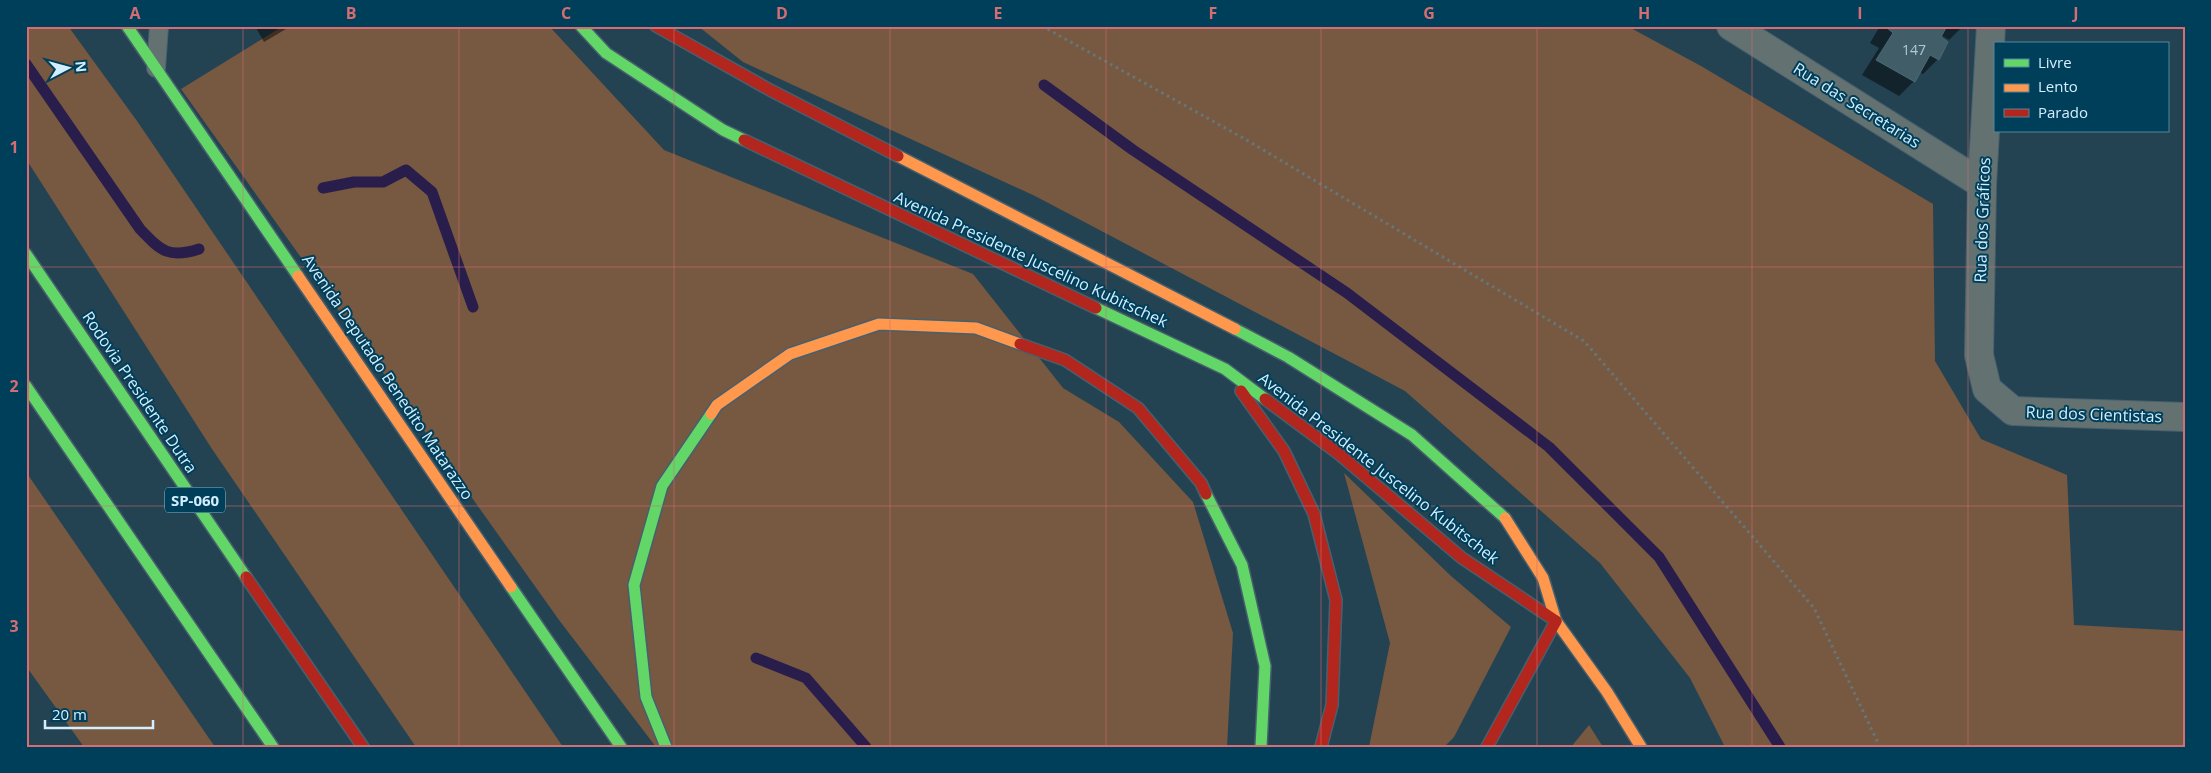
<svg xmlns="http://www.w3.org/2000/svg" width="2211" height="773" viewBox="0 0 2211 773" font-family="'Open Sans',sans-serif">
  <rect width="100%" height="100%" fill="#244352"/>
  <!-- green -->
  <g fill="#775841">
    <path d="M 26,26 L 68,26 L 137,121 L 563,747 L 416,747 L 212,449 L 26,159 Z"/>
    <path d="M 283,26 L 549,26 L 664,150 L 973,274 L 1063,388 L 1119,422 L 1193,502 L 1233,633 L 1227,747 L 656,747 L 559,620 L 181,89 Z"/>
    <path d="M 698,26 L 1627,26 L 1701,66 L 1933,204 L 1935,361 L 1981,439 L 2067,475 L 2074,625 L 2185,631 L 2185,747 L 1725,747 L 1690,678 L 1600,563 L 1405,391 L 1035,196 L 743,62 Z"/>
    <path d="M 26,472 L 215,747 L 84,747 L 26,666 Z"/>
    <path d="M 1344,473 L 1451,576 L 1511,627 L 1454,737 L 1444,747 L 1369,747 L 1390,643 Z"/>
    <path d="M 1589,725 L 1603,747 L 1571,747 Z"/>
  </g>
  <!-- shadow -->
  <g fill="#0007">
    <path d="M 255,26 L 291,26 L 264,42 Z"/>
    <path d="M 1880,26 L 1963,26 L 1949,40 L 1941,35 L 1938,59 L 1923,74 L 1919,72 L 1914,81 L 1899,96 L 1862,75 L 1879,48 L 1870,43 Z"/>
  </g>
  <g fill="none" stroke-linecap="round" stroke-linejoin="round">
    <!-- stream -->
    <g stroke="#291e4b" stroke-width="11">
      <path d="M 26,64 L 140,229 C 161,251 169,259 199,249"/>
      <path d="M 1044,85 L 1133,150 L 1347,293 L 1549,447 L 1659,557 L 1780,747"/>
      <path d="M 323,188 L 354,182 L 383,182 L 406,170 L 432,192 L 473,307"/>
      <path d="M 756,658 L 806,678 L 866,747"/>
    </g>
  </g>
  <!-- building -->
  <path fill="#415d67" stroke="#496a75" d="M 1885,26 L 1947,26 L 1941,37 L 1948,42 L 1939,60 L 1930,55 L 1915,82 L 1876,60 L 1893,33 Z"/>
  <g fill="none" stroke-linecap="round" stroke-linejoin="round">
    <defs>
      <path id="lane" d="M 156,68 L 159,26"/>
      <g id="street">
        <path d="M 1731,26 L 1982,184"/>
        <path d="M 1991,26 L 1982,184 L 1979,355 L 1987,389 L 2013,411 L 2185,417"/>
      </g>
      <g id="fast">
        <path d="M 127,26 L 298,276"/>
        <path d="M 581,26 L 606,53 L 723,130 L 744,140"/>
        <path d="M 26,254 L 246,577"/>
        <path d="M 1096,308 L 1225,369 L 1265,399"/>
        <path d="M 1235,329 L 1288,357 L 1412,435 L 1505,518"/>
        <path d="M 26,386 L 273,747"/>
        <path d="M 1206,494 L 1242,565 L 1265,666 L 1261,747"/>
        <path d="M 511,587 L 621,747"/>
        <path d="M 666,747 L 646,697 L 634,585 L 662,486 L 711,414"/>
      </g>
      <g id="slow">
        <path d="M 898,156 L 1235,329"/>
        <path d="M 298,276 L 511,587"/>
        <path d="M 711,414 L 717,405 L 790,354 L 879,324 L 976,328 L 1020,344"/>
        <path d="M 1505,518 L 1543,578 L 1556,621 L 1607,692 L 1641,747"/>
      </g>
      <g id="jam">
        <path d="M 656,26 L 770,90 L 898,156"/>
        <path d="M 744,140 L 1096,308"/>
        <path d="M 1020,344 L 1065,360 L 1138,408 L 1201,483 L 1206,494"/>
        <path d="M 1241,391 L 1284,451 L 1314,514 L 1336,600 L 1332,705 L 1321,747"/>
        <path d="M 1265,399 L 1339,454 L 1462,558 L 1556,621"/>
        <path d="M 246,577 L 363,747"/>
        <path d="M 1487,747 L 1556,621"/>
      </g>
    </defs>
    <!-- lane casing -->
    <use href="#lane" stroke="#47606e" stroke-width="20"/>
    <!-- street casing -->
    <use href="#street" stroke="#47606e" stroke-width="30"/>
    <!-- fast casing -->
    <use href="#fast" stroke="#47606e" stroke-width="14"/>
    <!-- slow casing -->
    <use href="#slow" stroke="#47606e" stroke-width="14"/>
    <!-- jam casing -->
    <use href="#jam" stroke="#47606e" stroke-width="14"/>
    <!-- path -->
    <path stroke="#66777a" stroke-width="3" stroke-dasharray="2.5 4" stroke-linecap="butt" d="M 1042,26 L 1245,139 L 1584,341 L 1814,608 L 1880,747"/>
    <!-- lane -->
    <use href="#lane" stroke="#637271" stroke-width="18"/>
    <!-- street -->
    <use href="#street" stroke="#637271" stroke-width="28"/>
    <!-- fast -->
    <use href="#fast" stroke="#63d668" stroke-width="11"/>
    <!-- slow -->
    <use href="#slow" stroke="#ff974d" stroke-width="11"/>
    <!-- jam -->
    <use href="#jam" stroke="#b3261e" stroke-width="11"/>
  </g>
  <!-- grid -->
  <path fill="none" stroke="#d56d73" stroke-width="1" stroke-opacity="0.55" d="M 243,26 L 243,747M 459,26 L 459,747M 674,26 L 674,747M 890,26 L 890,747M 1106,26 L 1106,747M 1321,26 L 1321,747M 1537,26 L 1537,747M 1752,26 L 1752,747M 1968,26 L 1968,747M 26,267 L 2185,267M 26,506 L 2185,506"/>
  <g text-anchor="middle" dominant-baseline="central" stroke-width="4" stroke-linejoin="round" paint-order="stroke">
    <!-- number labels -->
    <g font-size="14" fill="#aecad9">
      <text x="1914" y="49">147</text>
    </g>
    <!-- shield labels -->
    <rect fill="#003f5a" stroke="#94bace" stroke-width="1" x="165" y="487.5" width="60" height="25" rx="4"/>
    <g font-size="15" font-weight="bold" fill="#d3eeff">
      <text x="195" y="500">SP-060</text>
    </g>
    <!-- street labels -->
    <g font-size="16" fill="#d3eeff" stroke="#003f5a">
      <text transform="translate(1857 105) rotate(32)">Rua das Secretarias</text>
      <text transform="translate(1982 220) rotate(-88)">Rua dos Gráficos</text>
      <text transform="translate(1031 259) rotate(25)">Avenida Presidente Juscelino Kubitschek</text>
      <text transform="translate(388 377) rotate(56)">Avenida Deputado Benedito Matarazzo</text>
      <text transform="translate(140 392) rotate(56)">Rodovia Presidente Dutra</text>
      <text transform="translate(2094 414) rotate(2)">Rua dos Cientistas</text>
      <text transform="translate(1379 468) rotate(38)">Avenida Presidente Juscelino Kubitschek</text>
    </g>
  </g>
  <!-- border -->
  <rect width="2211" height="773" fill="none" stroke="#003f5a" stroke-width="55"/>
  <!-- legend -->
  <rect x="1994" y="42" width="175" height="90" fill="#003f5a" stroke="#54859c"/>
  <rect x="2004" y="59" width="25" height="8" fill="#63d668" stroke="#54859c"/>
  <text x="2038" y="68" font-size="15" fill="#d3eeff">Livre</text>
  <rect x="2004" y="84" width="25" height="8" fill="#ff974d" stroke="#54859c"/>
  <text x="2038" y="92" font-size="15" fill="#d3eeff">Lento</text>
  <rect x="2004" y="109" width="25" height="8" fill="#b3261e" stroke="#54859c"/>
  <text x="2038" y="118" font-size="15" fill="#d3eeff">Parado</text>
  <!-- north arrow -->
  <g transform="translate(68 68) rotate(84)" stroke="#003f5a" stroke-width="4" paint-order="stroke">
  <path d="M0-4L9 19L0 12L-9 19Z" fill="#d3eeff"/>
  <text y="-8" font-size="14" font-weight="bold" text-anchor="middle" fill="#d3eeff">N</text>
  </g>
  <!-- scale -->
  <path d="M45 720v8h108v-8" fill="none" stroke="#d3eeff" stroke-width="2.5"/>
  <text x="52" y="720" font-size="15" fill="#d3eeff" stroke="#003f5a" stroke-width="4" paint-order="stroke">20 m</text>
  <rect x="28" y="28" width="2156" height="718" fill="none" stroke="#d56d73" stroke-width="2"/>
  <g font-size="16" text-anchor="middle" font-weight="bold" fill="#d56d73">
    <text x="135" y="19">A</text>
    <text x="351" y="19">B</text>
    <text x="566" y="19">C</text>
    <text x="782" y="19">D</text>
    <text x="998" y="19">E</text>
    <text x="1213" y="19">F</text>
    <text x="1429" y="19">G</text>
    <text x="1644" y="19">H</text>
    <text x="1860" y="19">I</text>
    <text x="2076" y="19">J</text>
    <text x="14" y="153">1</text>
    <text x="14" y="392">2</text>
    <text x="14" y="632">3</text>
  </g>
</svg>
